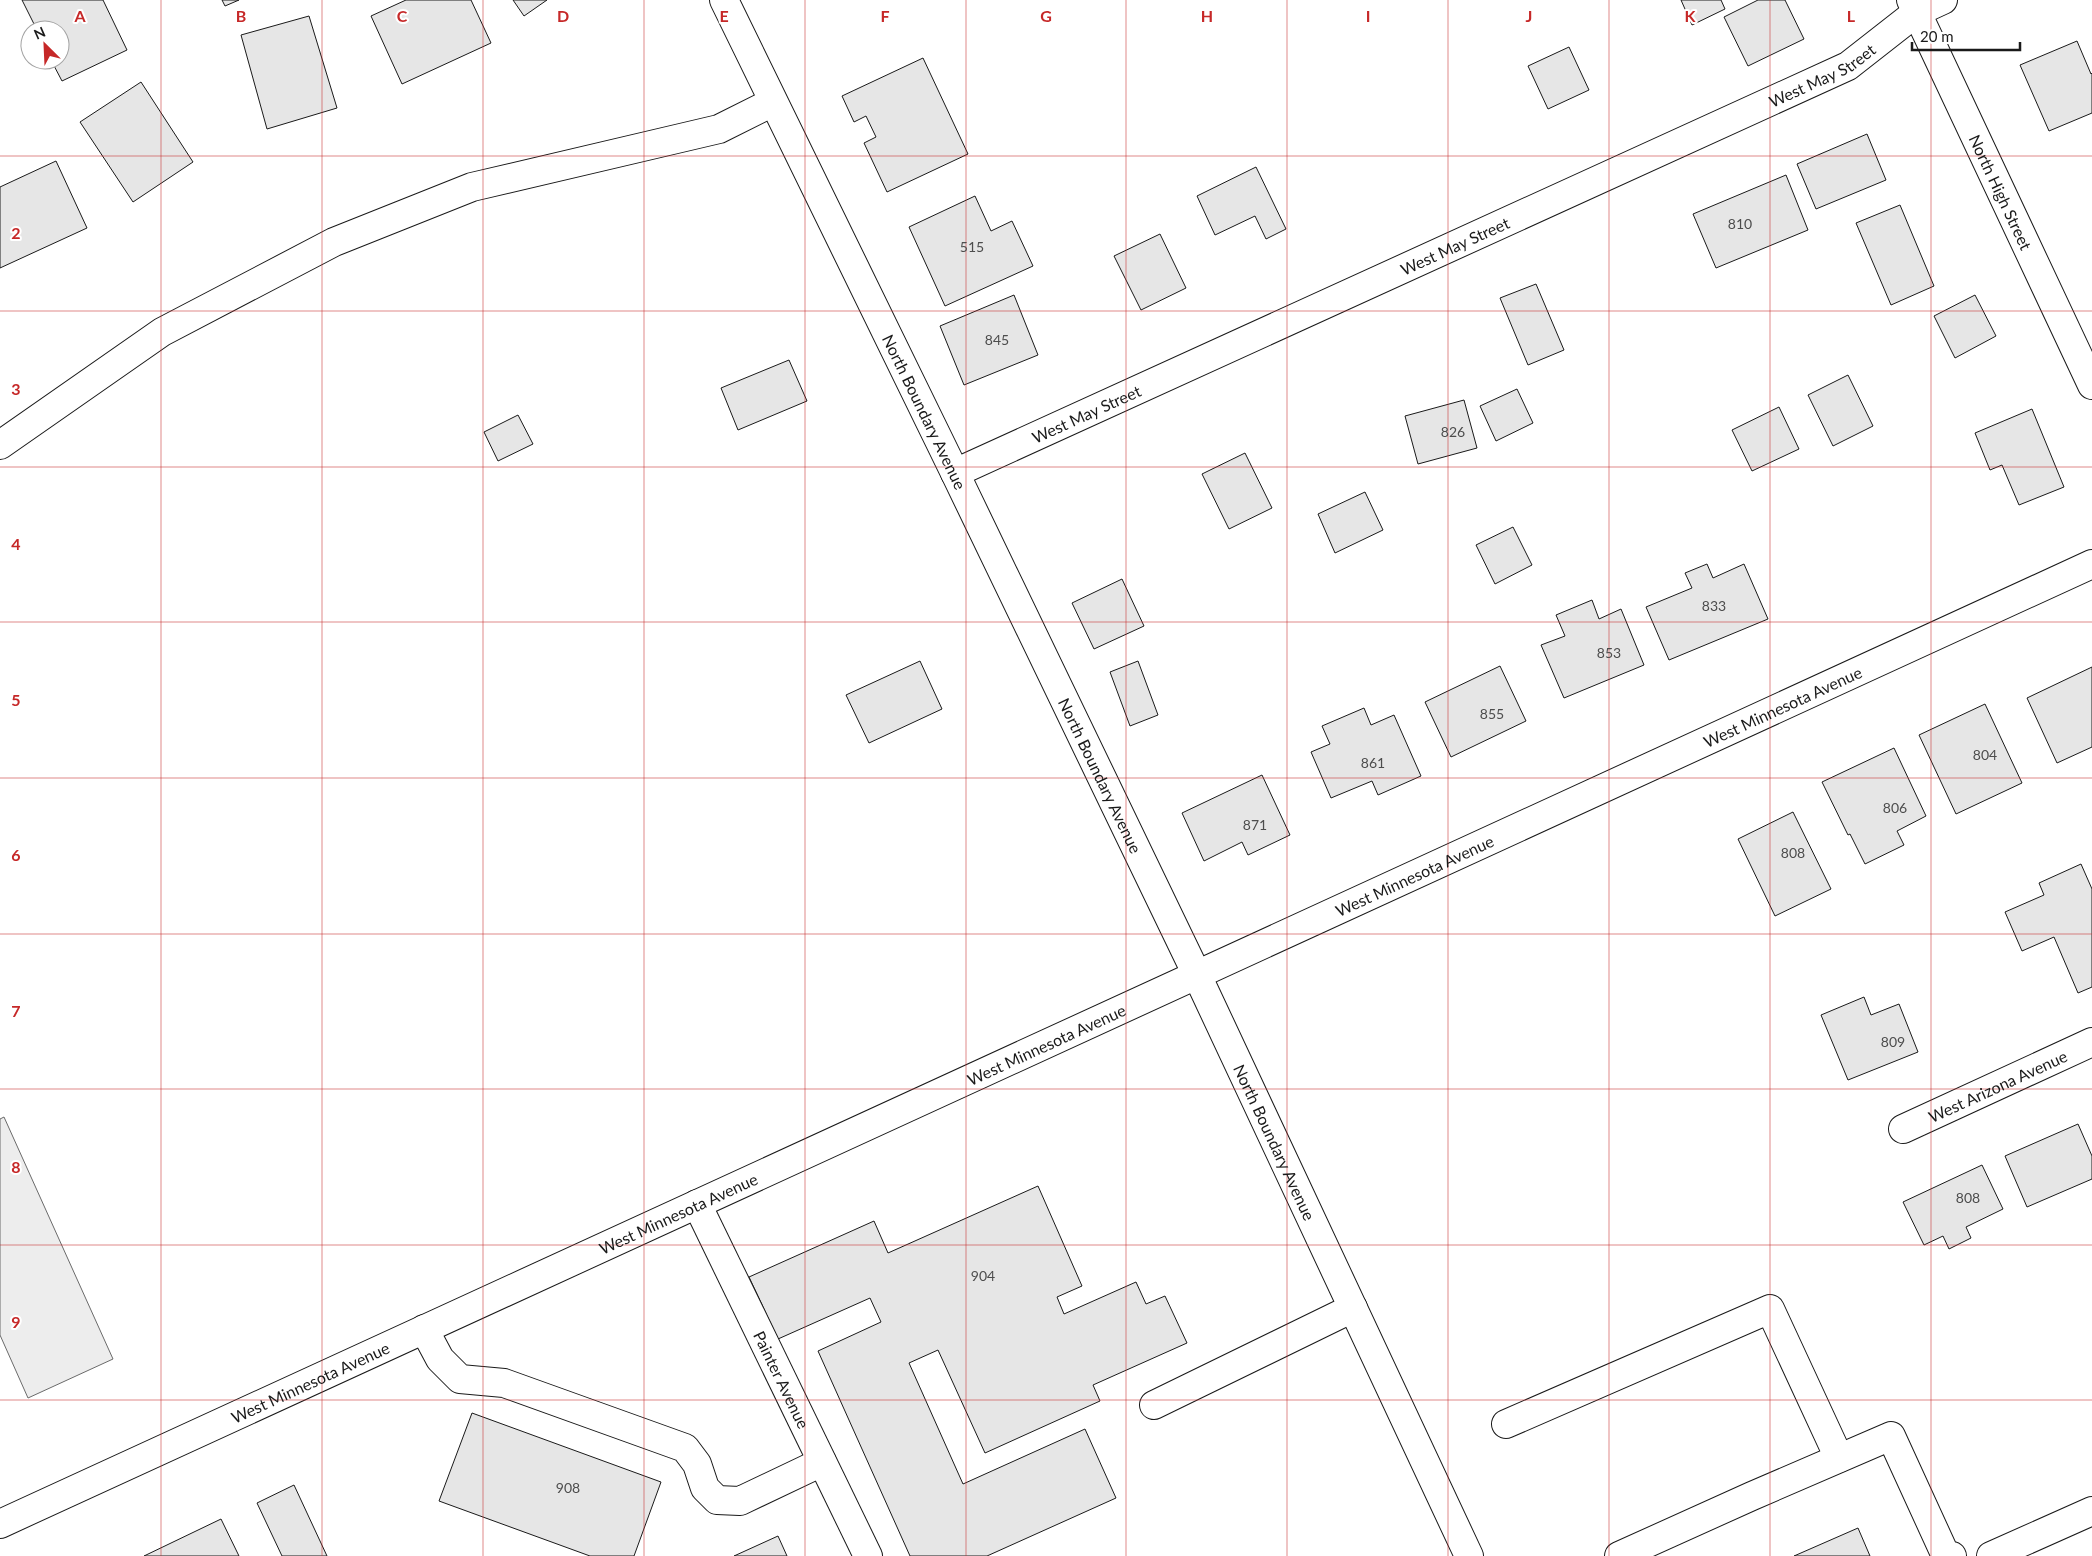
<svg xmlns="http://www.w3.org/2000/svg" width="2092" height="1556" viewBox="0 0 2092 1556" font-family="Lato,sans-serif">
  <rect width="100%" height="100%" fill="#fff"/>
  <!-- green -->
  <path fill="#ededed" stroke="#6a6a6a" d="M 4,1117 L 113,1359 L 28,1398 L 0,1335 L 0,1119 Z"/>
  <!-- building -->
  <g fill="#e6e6e6" stroke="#1a1a1a">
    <path d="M 22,0 L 103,0 L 127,50 L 62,81 L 51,60 L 60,60 L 60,30 L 37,30 Z"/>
    <path d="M 222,0 L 239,0 L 225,6 Z"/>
    <path d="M 406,0 L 471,0 L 491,43 L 402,84 L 371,16 Z"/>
    <path d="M 513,0 L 547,0 L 524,16 Z"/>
    <path d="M 1681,0 L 1721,0 L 1725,9 L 1692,25 Z"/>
    <path d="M 1758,0 L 1785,0 L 1804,39 L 1748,66 L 1724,17 Z"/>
    <path d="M 309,16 L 337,108 L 267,129 L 241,35 Z"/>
    <path d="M 2077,41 L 2091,74 L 2092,73 L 2092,113 L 2049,131 L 2020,65 Z"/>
    <path d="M 1569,47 L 1589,90 L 1548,109 L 1528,66 Z"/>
    <path d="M 923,58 L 968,154 L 887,192 L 864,143 L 876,137 L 866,116 L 854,122 L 842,96 Z"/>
    <path d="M 141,82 L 193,162 L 133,202 L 80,122 Z"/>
    <path d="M 1867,134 L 1886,180 L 1816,209 L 1797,164 Z"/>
    <path d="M 56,161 L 87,228 L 0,268 L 0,187 Z"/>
    <path d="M 1256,167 L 1286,229 L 1266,239 L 1255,216 L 1215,235 L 1197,196 Z"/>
    <path d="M 1786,175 L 1808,230 L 1716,268 L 1693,214 Z"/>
    <path d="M 975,196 L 991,231 L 1012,221 L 1033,266 L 945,306 L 909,227 Z"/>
    <path d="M 1900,205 L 1934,286 L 1891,305 L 1856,223 Z"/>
    <path d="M 1160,234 L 1186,288 L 1141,310 L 1114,256 Z"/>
    <path d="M 1536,284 L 1564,350 L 1528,365 L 1500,298 Z"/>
    <path d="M 1014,295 L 1038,355 L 964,385 L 940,326 Z"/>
    <path d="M 1975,295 L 1996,336 L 1955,358 L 1934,316 Z"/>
    <path d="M 789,360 L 807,401 L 738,430 L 721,388 Z"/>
    <path d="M 1848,375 L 1873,426 L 1833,446 L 1808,395 Z"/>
    <path d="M 1517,389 L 1533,423 L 1496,441 L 1480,406 Z"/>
    <path d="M 1464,400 L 1477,448 L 1418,464 L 1405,416 Z"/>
    <path d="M 1779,407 L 1799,449 L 1752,471 L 1732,430 Z"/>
    <path d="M 2032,409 L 2064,487 L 2019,505 L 2002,465 L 1990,470 L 1975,433 Z"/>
    <path d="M 518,415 L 533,444 L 498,461 L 484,432 Z"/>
    <path d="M 1245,453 L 1272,508 L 1229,529 L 1202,474 Z"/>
    <path d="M 1365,492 L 1383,530 L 1335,553 L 1318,514 Z"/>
    <path d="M 1513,527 L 1532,565 L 1495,584 L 1476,545 Z"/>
    <path d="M 1707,564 L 1713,578 L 1744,564 L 1768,619 L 1669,660 L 1646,607 L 1692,588 L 1685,573 Z"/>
    <path d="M 1122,579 L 1144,626 L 1094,649 L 1072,603 Z"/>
    <path d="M 1592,600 L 1599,619 L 1621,609 L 1644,665 L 1564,698 L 1541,645 L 1565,636 L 1556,615 Z"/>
    <path d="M 920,661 L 942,709 L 869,743 L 846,695 Z"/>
    <path d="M 1138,661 L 1158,715 L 1130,726 L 1110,672 Z"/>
    <path d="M 1500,666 L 1526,721 L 1451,757 L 1425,702 Z"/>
    <path d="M 2092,667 L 2092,747 L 2057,763 L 2027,698 Z"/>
    <path d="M 1985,704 L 2022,783 L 1956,814 L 1919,735 Z"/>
    <path d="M 1364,708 L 1371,725 L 1394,715 L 1421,776 L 1378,795 L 1372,781 L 1331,798 L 1311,752 L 1330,744 L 1322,726 Z"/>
    <path d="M 1894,748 L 1926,816 L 1897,831 L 1904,845 L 1865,864 L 1850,834 L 1848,835 L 1822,782 Z"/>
    <path d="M 1262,775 L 1290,835 L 1248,855 L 1242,842 L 1204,861 L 1182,813 Z"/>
    <path d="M 1793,812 L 1831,889 L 1775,916 L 1738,839 Z"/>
    <path d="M 2081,864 L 2092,889 L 2092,987 L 2078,993 L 2054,937 L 2022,951 L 2005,912 L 2044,895 L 2039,883 Z"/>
    <path d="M 1864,997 L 1871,1015 L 1899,1004 L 1918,1052 L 1848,1080 L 1821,1015 Z"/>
    <path d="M 2078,1124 L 2092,1156 L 2092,1179 L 2027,1207 L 2005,1156 Z"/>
    <path d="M 1982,1165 L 2003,1209 L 1966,1227 L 1971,1238 L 1949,1249 L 1943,1236 L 1924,1245 L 1903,1202 Z"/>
    <path d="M 1038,1186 L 1082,1286 L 1057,1297 L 1064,1314 L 1136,1282 L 1146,1304 L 1165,1296 L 1187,1343 L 1093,1385 L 1100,1401 L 985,1453 L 938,1350 L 909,1363 L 963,1484 L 1085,1429 L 1116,1498 L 987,1556 L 910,1556 L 818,1351 L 881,1322 L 870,1298 L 778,1339 L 749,1277 L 874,1221 L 888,1253 Z"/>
    <path d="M 472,1413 L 661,1482 L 634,1556 L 590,1556 L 439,1501 Z"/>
    <path d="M 294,1485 L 327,1556 L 282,1556 L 257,1503 Z"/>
    <path d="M 221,1519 L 239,1556 L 144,1556 Z"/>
    <path d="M 1858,1528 L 1870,1556 L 1794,1556 Z"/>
    <path d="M 778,1536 L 787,1556 L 734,1556 Z"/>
  </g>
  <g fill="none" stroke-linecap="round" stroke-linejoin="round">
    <defs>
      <g id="minor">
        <path id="s1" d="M 724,0 L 955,473 L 1197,975 L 1469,1556"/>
        <path id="s2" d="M 1911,0 L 2092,385"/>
        <path d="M 0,445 L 162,332 L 334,242 L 472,187 L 719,129 L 773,102"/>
        <path id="s3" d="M 955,473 L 1848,66 L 1917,12 L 1943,0"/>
        <path id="s4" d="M 1903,1129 L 2092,1042"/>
        <path id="s5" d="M 697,1204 L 868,1556"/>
        <path d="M 424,1329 L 440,1359 L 460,1379 L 504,1383 L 685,1448 L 697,1464 L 705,1488 L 717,1500 L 740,1501 L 822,1462"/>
        <path d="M 1154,1405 L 1353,1308"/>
        <path d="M 1506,1424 L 1770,1309 L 1839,1458"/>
        <path id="s6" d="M 0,1524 L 2092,564"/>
        <path d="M 1619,1556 L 1752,1496 L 1891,1436 L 1945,1554 L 1952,1556"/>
        <path d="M 1991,1556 L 2092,1511"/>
      </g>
    </defs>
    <!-- minor casing -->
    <use href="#minor" stroke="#1a1a1a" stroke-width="30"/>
    <!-- minor -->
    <use href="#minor" stroke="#fff" stroke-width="28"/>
  </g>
  <!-- grid -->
  <path fill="none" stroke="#c62828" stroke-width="1" stroke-opacity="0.55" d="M 161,0 L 161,1556M 322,0 L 322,1556M 483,0 L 483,1556M 644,0 L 644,1556M 805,0 L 805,1556M 966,0 L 966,1556M 1126,0 L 1126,1556M 1287,0 L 1287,1556M 1448,0 L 1448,1556M 1609,0 L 1609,1556M 1770,0 L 1770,1556M 1931,0 L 1931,1556M 0,156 L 2092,156M 0,311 L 2092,311M 0,467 L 2092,467M 0,622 L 2092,622M 0,778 L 2092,778M 0,934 L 2092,934M 0,1089 L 2092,1089M 0,1245 L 2092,1245M 0,1400 L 2092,1400"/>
  <g text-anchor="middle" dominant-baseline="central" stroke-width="4" stroke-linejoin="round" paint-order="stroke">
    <!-- number labels -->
    <g font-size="14" fill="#4d4d4d">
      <text x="1740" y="223">810</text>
      <text x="972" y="246">515</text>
      <text x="997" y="339">845</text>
      <text x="1453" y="431">826</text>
      <text x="1714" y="605">833</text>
      <text x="1609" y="652">853</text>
      <text x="1492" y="713">855</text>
      <text x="1985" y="754">804</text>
      <text x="1373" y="762">861</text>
      <text x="1895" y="807">806</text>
      <text x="1255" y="824">871</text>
      <text x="1793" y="852">808</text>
      <text x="1893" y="1041">809</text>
      <text x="1968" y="1197">808</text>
      <text x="983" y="1275">904</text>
      <text x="568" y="1487">908</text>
    </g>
    <!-- street labels -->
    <g font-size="16" fill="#1a1a1a" stroke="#fff">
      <text stroke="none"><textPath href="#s3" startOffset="954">West May Street</textPath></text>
      <text stroke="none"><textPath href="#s2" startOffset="212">North High Street</textPath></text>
      <text stroke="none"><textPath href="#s3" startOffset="549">West May Street</textPath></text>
      <text stroke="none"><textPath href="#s1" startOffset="458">North Boundary Avenue</textPath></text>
      <text stroke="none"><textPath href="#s3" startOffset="144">West May Street</textPath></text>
      <text stroke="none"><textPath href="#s6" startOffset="1961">West Minnesota Avenue</textPath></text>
      <text stroke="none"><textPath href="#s1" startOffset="862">North Boundary Avenue</textPath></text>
      <text stroke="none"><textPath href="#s6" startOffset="1556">West Minnesota Avenue</textPath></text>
      <text stroke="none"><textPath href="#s6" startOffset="1151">West Minnesota Avenue</textPath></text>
      <text stroke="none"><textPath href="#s4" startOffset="104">West Arizona Avenue</textPath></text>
      <text stroke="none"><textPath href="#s1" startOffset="1268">North Boundary Avenue</textPath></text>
      <text stroke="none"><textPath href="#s6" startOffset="746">West Minnesota Avenue</textPath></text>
      <text stroke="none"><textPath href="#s5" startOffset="195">Painter Avenue</textPath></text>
      <text stroke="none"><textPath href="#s6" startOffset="341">West Minnesota Avenue</textPath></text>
    </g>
  </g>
  <g font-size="16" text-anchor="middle" font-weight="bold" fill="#c62828" stroke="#fff" stroke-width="4" stroke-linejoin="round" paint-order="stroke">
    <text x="80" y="22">A</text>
    <text x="241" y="22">B</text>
    <text x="402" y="22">C</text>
    <text x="563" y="22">D</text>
    <text x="724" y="22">E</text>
    <text x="885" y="22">F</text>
    <text x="1046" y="22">G</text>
    <text x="1207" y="22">H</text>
    <text x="1368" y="22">I</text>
    <text x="1529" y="22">J</text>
    <text x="1690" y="22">K</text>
    <text x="1851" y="22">L</text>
    <text x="16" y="239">2</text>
    <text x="16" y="395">3</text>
    <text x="16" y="550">4</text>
    <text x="16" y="706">5</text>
    <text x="16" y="861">6</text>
    <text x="16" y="1017">7</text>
    <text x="16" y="1173">8</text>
    <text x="16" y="1328">9</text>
  </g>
  <!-- north arrow -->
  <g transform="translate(45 45) rotate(336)"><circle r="24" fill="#ffffff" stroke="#a3a3a3"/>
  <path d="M0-4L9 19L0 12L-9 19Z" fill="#c62828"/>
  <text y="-8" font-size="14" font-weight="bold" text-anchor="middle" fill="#1a1a1a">N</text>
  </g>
  <!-- scale -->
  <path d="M1912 42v8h108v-8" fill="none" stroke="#1a1a1a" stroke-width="2.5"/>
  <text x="1920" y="42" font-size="15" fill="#1a1a1a" stroke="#ffffff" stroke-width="4" paint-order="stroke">20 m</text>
</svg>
